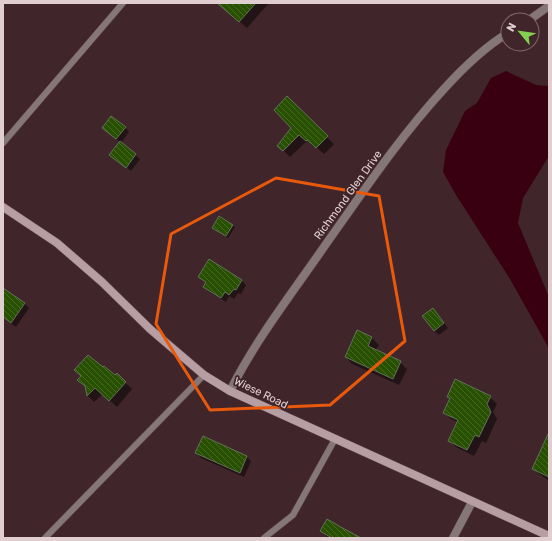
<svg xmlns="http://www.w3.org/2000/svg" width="552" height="541" viewBox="0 0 552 541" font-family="Rubik,sans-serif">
  <defs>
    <pattern id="building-back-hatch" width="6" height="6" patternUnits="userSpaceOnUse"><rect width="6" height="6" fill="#275000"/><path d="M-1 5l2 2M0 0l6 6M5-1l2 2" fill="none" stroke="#466824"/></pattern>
  </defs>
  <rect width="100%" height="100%" fill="#40252a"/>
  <!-- water -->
  <path fill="#390012" d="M 506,71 L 536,85 L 549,86 L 549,156 L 523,198 L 518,223 L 549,297 L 549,350 L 547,345 L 510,279 L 456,195 L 443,172 L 446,150 L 465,111 L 477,103 L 491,78 Z"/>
  <!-- shadow -->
  <g fill="#0007">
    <path d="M 218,3 L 269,3 L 247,28 Z"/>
    <path d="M 287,98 L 334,144 L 324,154 L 315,146 L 313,147 L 307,141 L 290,157 L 278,145 L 292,128 Z"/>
    <path d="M 125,127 L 129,132 L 121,143 L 140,159 L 131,171 L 115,159 L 120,142 L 103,128 Z"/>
    <path d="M 233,225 L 235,227 L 228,238 L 215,229 Z"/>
    <path d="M 209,260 L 242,281 L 246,285 L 241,294 L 238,293 L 234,299 L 229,296 L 226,302 L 209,291 L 204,287 L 207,283 L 199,276 Z"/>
    <path d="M 3,296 L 24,303 L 29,308 L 16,327 L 3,318 Z"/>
    <path d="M 433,309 L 448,328 L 439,335 L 434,331 Z"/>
    <path d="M 358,332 L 372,338 L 379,345 L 376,350 L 400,362 L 407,369 L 399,385 L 352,364 L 346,357 Z"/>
    <path d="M 117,375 L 132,389 L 117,407 L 103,394 L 94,402 L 88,396 L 86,387 L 115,377 Z"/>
    <path d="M 448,397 L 490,397 L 497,404 L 493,412 L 497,419 L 486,443 L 482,441 L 474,456 L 456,447 L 450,441 L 458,422 L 451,419 L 444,412 L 451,399 Z"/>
    <path d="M 203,437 L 247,457 L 251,461 L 244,477 L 201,458 L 196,453 Z"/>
    <path d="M 549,447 L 549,481 L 533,469 Z"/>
    <path d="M 321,531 L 359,538 L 329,538 Z"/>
  </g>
  <!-- building -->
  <g fill="url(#building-back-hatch)" stroke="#627159">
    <path d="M 217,3 L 256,3 L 239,22 Z"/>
    <path d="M 287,96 L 328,136 L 316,148 L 307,140 L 306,141 L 299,135 L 283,151 L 277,146 L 291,128 L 274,110 Z"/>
    <path d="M 111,116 L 126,127 L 116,139 L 102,128 Z"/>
    <path d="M 120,141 L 136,154 L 126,168 L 109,155 Z"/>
    <path d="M 219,216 L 233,225 L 226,236 L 212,228 Z"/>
    <path d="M 209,259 L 242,280 L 236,290 L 234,289 L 229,295 L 225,292 L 221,298 L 203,287 L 206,282 L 198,277 Z"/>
    <path d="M 3,288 L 25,303 L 11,323 L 3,317 Z"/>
    <path d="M 433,308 L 444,323 L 434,331 L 422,316 Z"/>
    <path d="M 357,330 L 372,337 L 368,346 L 401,361 L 393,379 L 345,357 Z"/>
    <path d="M 88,355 L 103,367 L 104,366 L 115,375 L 117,373 L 126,382 L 109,401 L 95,388 L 87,396 L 85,386 L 77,380 L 81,376 L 74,370 Z"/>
    <path d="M 455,379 L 491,396 L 487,404 L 491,412 L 479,437 L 475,435 L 467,450 L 448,441 L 458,420 L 443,413 L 450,398 L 447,397 Z"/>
    <path d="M 549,432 L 549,477 L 532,469 Z"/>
    <path d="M 203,436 L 247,456 L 240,473 L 195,453 Z"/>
    <path d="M 327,519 L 339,526 L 361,538 L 332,538 L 320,531 Z"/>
  </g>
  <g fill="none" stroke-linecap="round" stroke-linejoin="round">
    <defs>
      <g id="lane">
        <path d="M 3,143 L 123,3"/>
        <path d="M 45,538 L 204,375"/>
        <path d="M 264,538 L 293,515 L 335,439"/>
      </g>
      <g id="street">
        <path d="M 529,20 L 549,6"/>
        <path d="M 230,391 C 256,339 293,292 326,244 C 363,192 399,138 443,90 C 462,69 483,48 508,33"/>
        <path d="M 453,538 L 472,502"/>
      </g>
      <path id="secondary" d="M 3,207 L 57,243 L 102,282 L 150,329 L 204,375 L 230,391 L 549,536"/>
    </defs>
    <!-- lane casing -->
    <use href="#lane" stroke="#5d4348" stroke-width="7"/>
    <!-- street casing -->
    <use href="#street" stroke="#5d4348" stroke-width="9"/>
    <!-- secondary casing -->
    <use href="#secondary" stroke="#5d4348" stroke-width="9"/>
    <!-- lane -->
    <use href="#lane" stroke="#857678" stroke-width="6"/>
    <!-- street -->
    <use href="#street" stroke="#857678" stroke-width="8"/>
    <!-- secondary -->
    <use href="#secondary" stroke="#b69ea2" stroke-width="8"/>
  </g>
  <!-- marked area -->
  <path fill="none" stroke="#e8590c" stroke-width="3" stroke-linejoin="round" d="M 276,178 L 379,196 L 405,341 L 330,405 L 210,410 L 156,324 L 171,234 Z"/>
  <g text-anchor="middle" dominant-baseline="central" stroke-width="3.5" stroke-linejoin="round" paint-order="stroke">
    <!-- street labels -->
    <g font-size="11" fill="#e0ced1" stroke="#40252a">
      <text transform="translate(348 195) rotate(-54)">Richmond Glen Drive</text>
      <text transform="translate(261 393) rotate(26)">Wiese Road</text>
    </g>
  </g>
  <!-- border -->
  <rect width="552" height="541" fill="none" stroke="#e0ced1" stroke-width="8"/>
  <!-- north arrow -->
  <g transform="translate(520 32) rotate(299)"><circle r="19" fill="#40252a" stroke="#80696d"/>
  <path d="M0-3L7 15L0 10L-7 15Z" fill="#83d04e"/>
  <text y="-6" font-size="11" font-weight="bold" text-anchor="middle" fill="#e0ced1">N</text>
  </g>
</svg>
